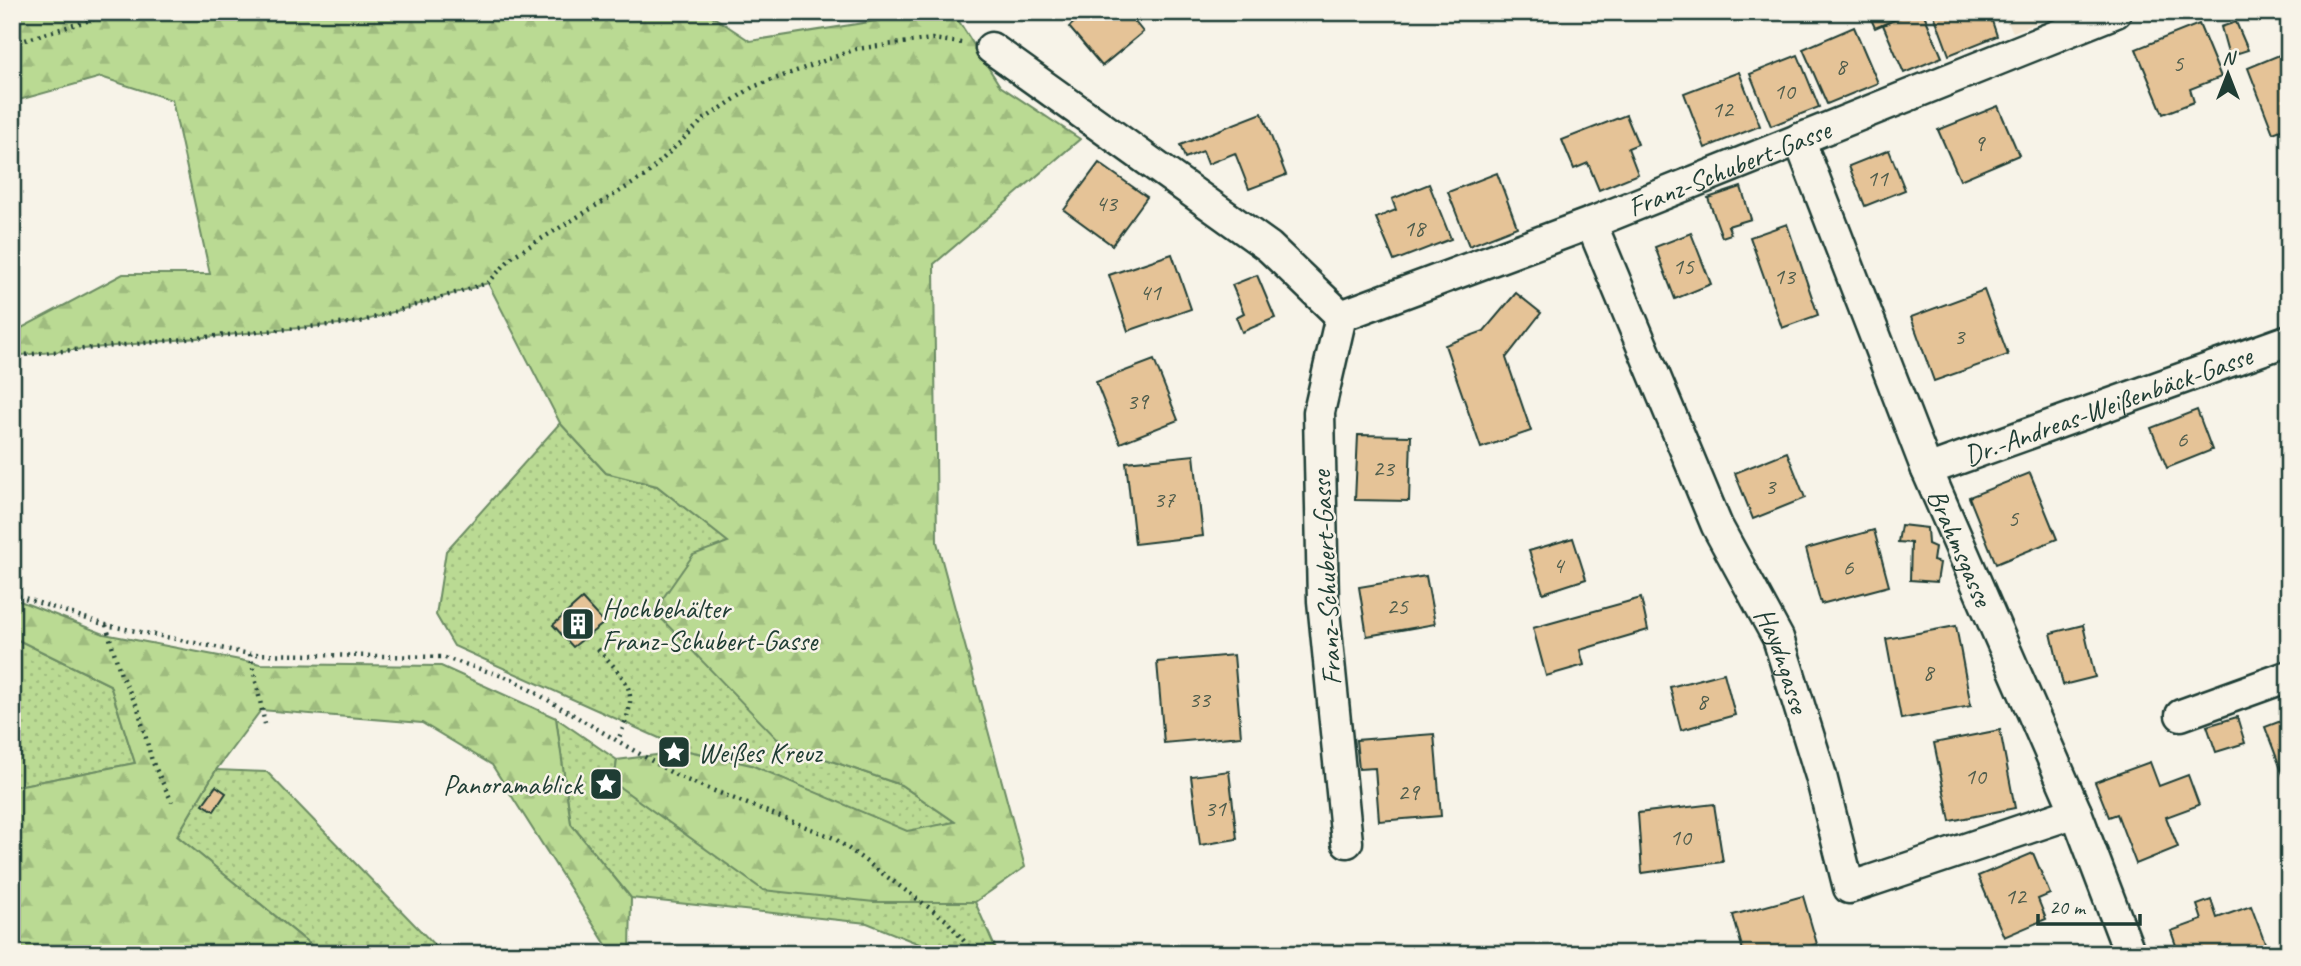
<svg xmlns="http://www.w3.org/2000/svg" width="2301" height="966" viewBox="0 0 2301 966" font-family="Caveat,sans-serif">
  <defs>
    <pattern id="grass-dots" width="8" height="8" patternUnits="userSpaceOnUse" patternTransform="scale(1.75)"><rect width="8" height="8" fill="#bada93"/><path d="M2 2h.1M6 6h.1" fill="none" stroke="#9fbc7f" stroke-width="1.8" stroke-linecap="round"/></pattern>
    <pattern id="forest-firs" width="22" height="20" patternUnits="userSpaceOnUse" patternTransform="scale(1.75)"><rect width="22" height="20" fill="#bada93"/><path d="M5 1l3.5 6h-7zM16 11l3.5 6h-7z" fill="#9fbc7f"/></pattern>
  </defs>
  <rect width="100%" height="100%" fill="#f7f3e8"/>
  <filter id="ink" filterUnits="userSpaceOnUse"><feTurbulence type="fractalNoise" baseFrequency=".0143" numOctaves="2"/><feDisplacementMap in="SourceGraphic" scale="14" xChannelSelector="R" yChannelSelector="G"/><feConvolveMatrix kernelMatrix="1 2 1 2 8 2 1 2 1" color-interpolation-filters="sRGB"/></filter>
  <g filter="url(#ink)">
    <!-- built -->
    <path fill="#f2e5d0" d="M 2002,12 L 2065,12 L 2013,32 Z"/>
    <!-- grass -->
    <g fill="url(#grass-dots)" stroke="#6c8c64" stroke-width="2">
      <path d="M 560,423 L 606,473 L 657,486 L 729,542 L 782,744 L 901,785 L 955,822 L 907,832 L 751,765 L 688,751 L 454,646 L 436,615 L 446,551 Z"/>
      <path d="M 12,637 L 110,685 L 135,763 L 12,787 Z"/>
      <path d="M 556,718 L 617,760 L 614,783 L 943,900 L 975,902 L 998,954 L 944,954 L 867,923 L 631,898 L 571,824 Z"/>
      <path d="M 216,770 L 267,772 L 443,954 L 322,954 L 177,836 Z"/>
    </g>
    <!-- forest -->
    <g fill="url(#forest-firs)" stroke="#6c8c64" stroke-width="2">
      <path d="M 12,12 L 706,12 L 750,41 L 932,12 L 953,12 L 1000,86 L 1080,139 L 934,264 L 937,542 L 1025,867 L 975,902 L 874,902 L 763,890 L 614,783 L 617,760 L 688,751 L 751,765 L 907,831 L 955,822 L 901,785 L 782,744 L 654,611 L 693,555 L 728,542 L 657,486 L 606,473 L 560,423 L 488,283 L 360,322 L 12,356 L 12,333 L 123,274 L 210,274 L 172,100 L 101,77 L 12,102 Z"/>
      <path d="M 12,598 L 104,634 L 261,664 L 441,666 L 556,718 L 571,824 L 631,898 L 630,954 L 612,954 L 492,765 L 422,723 L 261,710 L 216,770 L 177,836 L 322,954 L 12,954 L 12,787 L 135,763 L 110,685 L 12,637 Z"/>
    </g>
    <!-- building -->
    <g fill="#e5c397" stroke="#1f3d34" stroke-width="2">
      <path d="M 1086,12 L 1127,12 L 1143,32 L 1102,66 L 1069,27 Z"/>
      <path d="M 1868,12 L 1909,12 L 1910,13 L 1875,28 Z"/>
      <path d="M 1923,12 L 1942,57 L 1904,73 L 1883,25 L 1912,12 Z"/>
      <path d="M 1933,12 L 1989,12 L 1997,36 L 1949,55 Z"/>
      <path d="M 2236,22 L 2248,50 L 2229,56 L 2221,27 Z"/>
      <path d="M 2199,24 L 2221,77 L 2190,89 L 2194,102 L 2163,114 L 2136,49 Z"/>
      <path d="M 1854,27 L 1878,83 L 1827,104 L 1803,49 Z"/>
      <path d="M 2289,51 L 2289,127 L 2273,133 L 2248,68 Z"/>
      <path d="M 1798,55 L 1819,107 L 1771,126 L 1750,74 Z"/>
      <path d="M 1739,72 L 1760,126 L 1705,148 L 1684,93 Z"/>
      <path d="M 1998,106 L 2019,155 L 1960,180 L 1938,130 Z"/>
      <path d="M 1262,113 L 1286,175 L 1249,189 L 1235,153 L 1208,164 L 1203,151 L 1185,158 L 1180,145 Z"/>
      <path d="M 1626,115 L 1638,144 L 1628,148 L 1638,174 L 1599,190 L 1588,163 L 1574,169 L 1562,140 Z"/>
      <path d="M 1889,150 L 1905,190 L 1865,206 L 1849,166 Z"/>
      <path d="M 1099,163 L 1147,197 L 1112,245 L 1064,210 Z"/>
      <path d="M 1497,173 L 1517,227 L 1469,246 L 1448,192 Z"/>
      <path d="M 1429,184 L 1451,239 L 1394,261 L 1376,218 L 1396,210 L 1392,199 Z"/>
      <path d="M 1741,187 L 1751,219 L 1728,226 L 1731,234 L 1722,237 L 1708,198 Z"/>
      <path d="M 1787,224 L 1818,315 L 1782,328 L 1750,237 Z"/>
      <path d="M 1691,233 L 1711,284 L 1675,299 L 1655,247 Z"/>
      <path d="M 1172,254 L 1191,309 L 1128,331 L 1109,275 Z"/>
      <path d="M 1257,275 L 1275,318 L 1242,332 L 1236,317 L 1244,313 L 1232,285 Z"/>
      <path d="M 1984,290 L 2008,355 L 1934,381 L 1911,317 Z"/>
      <path d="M 1516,293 L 1541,313 L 1506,358 L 1531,431 L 1481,448 L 1445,345 L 1484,331 Z"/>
      <path d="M 1154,360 L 1178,420 L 1120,443 L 1096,382 Z"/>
      <path d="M 2197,410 L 2212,450 L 2167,468 L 2151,428 Z"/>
      <path d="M 1358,435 L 1411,436 L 1409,501 L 1355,500 Z"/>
      <path d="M 1787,452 L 1805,498 L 1753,519 L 1735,473 Z"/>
      <path d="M 1194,455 L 1203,536 L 1135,544 L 1126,462 Z"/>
      <path d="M 2030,473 L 2057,539 L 1996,564 L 1969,497 Z"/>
      <path d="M 1901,525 L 1927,528 L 1928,544 L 1935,547 L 1933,561 L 1940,563 L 1937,582 L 1910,580 L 1911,543 L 1898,542 Z"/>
      <path d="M 1874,530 L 1889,586 L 1821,604 L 1806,549 Z"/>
      <path d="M 1573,538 L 1586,579 L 1543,593 L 1529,551 Z"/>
      <path d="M 1426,576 L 1435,624 L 1367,636 L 1359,587 Z"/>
      <path d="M 1641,598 L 1648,630 L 1580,650 L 1584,665 L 1546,676 L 1533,628 Z"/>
      <path d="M 582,599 L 604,623 L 573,647 L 553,625 Z"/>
      <path d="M 2083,625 L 2095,677 L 2063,685 L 2051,633 Z"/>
      <path d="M 1956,626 L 1971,706 L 1901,719 L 1886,639 Z"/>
      <path d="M 1234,655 L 1241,736 L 1164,743 L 1157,662 Z"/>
      <path d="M 1724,673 L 1735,715 L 1681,730 L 1670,687 Z"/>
      <path d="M 2237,717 L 2245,743 L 2216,752 L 2207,726 Z"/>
      <path d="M 2289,718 L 2289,775 L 2284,777 L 2265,727 Z"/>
      <path d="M 2000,730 L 2015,808 L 1950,821 L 1934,743 Z"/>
      <path d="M 1434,734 L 1441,816 L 1379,821 L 1375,768 L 1359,769 L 1356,740 Z"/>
      <path d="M 2150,762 L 2159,786 L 2188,775 L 2199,805 L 2166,817 L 2178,847 L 2136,864 L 2117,814 L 2109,817 L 2095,782 Z"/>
      <path d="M 1229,771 L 1237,839 L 1200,845 L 1191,776 Z"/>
      <path d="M 216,786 L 226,793 L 214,811 L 203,804 Z"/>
      <path d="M 1714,804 L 1723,862 L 1642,873 L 1638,813 Z"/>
      <path d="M 2033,853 L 2050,894 L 2038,899 L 2046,919 L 2004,937 L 1978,876 Z"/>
      <path d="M 1803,896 L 1817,944 L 1782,954 L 1744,954 L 1733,915 Z"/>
      <path d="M 2211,900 L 2217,918 L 2251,906 L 2266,946 L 2244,954 L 2179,954 L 2171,931 L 2202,920 L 2197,905 Z"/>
    </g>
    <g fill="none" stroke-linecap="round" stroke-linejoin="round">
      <defs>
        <g id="minor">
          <path d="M 991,48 L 1269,247 L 1341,316"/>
          <path id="s1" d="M 1799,139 L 1927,470 L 2076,812 L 2130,954"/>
          <path id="s2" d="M 1591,223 L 1717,526 L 1778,638 L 1821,776 L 1849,888 L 2076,812"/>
          <path id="s3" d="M 1927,470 L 2289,340"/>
          <path d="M 2181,715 L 2289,676"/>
          <path id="s4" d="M 1347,842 L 1323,601 L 1319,412 L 1341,316 L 1591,223 L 2116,12"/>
        </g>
      </defs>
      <!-- minor casing -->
      <use href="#minor" stroke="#1f3d34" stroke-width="35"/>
      <!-- path -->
      <g stroke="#1f3d34" stroke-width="4.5" stroke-dasharray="2 5" stroke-linecap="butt">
        <path d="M 12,44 L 116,12"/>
        <path d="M 12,356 L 360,322 L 488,283 L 513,256 L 645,176 L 703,120 L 753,87 L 856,49 L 932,39 L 962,43"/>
        <path d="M 12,594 L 106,625 L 250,654 L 442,657 L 512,679 L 679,777 L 834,838 L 946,920 L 975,954"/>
        <path d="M 106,625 L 121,675 L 138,708 L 152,761 L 172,802"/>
        <path d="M 598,649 C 633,687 639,692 618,740"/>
        <path d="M 250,654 L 265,724"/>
      </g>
      <!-- minor -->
      <use href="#minor" stroke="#f7f3e8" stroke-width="30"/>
    </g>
  </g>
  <!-- icons -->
  <defs>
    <symbol id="building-square" viewBox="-11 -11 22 22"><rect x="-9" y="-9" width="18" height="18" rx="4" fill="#1f3d34" stroke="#f7f3e8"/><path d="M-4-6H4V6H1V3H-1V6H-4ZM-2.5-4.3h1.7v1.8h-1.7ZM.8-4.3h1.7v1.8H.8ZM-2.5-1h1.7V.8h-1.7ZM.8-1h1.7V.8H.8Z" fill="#fff"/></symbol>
    <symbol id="sight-square" viewBox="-11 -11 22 22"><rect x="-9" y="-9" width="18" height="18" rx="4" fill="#1f3d34" stroke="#f7f3e8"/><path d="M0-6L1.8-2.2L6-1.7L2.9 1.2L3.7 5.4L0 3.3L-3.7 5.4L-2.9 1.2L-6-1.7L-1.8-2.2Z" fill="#fff"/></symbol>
  </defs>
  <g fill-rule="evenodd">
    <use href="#building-square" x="559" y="605" width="38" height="38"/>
    <use href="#sight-square" x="655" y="733" width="38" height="38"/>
    <use href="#sight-square" x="587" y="765" width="38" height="38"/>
  </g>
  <g text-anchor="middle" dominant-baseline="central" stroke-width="5" stroke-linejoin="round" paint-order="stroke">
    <!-- number labels -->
    <g font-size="24" fill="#505e4d">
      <text x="2178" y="63">5</text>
      <text x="1841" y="66">8</text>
      <text x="1784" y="91">10</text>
      <text x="1722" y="109">12</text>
      <text x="1979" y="143">9</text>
      <text x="1877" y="178">11</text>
      <text x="1106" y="203">43</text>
      <text x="1414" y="228">18</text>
      <text x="1683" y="266">15</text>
      <text x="1784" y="276">13</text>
      <text x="1150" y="292">41</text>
      <text x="1959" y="336">3</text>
      <text x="1137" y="401">39</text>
      <text x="2182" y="439">6</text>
      <text x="1383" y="468">23</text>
      <text x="1770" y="486">3</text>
      <text x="1164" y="499">37</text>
      <text x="2013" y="518">5</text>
      <text x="1558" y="565">4</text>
      <text x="1848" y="567">6</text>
      <text x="1397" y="606">25</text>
      <text x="1928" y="672">8</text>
      <text x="1199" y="699">33</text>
      <text x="1702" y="701">8</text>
      <text x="1975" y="776">10</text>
      <text x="1408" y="792">29</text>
      <text x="1215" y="808">31</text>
      <text x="1680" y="837">10</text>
      <text x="2015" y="896">12</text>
    </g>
    <!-- street labels -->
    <g font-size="28" fill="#1f3d34" stroke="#f7f3e8">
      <text stroke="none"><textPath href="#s4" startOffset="945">Franz-Schubert-Gasse</textPath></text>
      <text stroke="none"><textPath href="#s3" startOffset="192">Dr.-Andreas-Weißenbäck-Gasse</textPath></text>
      <text stroke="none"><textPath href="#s1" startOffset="439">Brahmsgasse</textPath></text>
      <text transform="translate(1326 578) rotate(-93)">Franz-Schubert-Gasse</text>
      <text stroke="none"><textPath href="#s2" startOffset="478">Haydngasse</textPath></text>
    </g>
    <!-- poi labels -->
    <g font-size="28" fill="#1f3d34" stroke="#f7f3e8" text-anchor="start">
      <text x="602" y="608">Hochbehälter<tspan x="602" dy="32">Franz-Schubert-Gasse</tspan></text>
      <text x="698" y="752">Weißes Kreuz</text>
      <text x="582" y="784" text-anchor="end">Panoramablick</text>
    </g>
  </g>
  <!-- margin -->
  <rect width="2301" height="966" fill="none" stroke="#f7f3e8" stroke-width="42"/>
  <rect x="21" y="21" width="2259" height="924" fill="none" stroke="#1f3d34" stroke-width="2.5" filter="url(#ink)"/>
  <!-- north arrow -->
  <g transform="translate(2228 74)" stroke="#f7f3e8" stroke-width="5" paint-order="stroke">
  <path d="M0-5L12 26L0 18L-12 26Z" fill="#1f3d34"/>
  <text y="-10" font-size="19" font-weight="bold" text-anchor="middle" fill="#1f3d34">N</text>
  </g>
  <!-- scale -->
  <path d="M2038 914v10h102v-10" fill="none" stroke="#1f3d34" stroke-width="3.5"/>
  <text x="2049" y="914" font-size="21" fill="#1f3d34" stroke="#f7f3e8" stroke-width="5" paint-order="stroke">20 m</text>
</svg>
